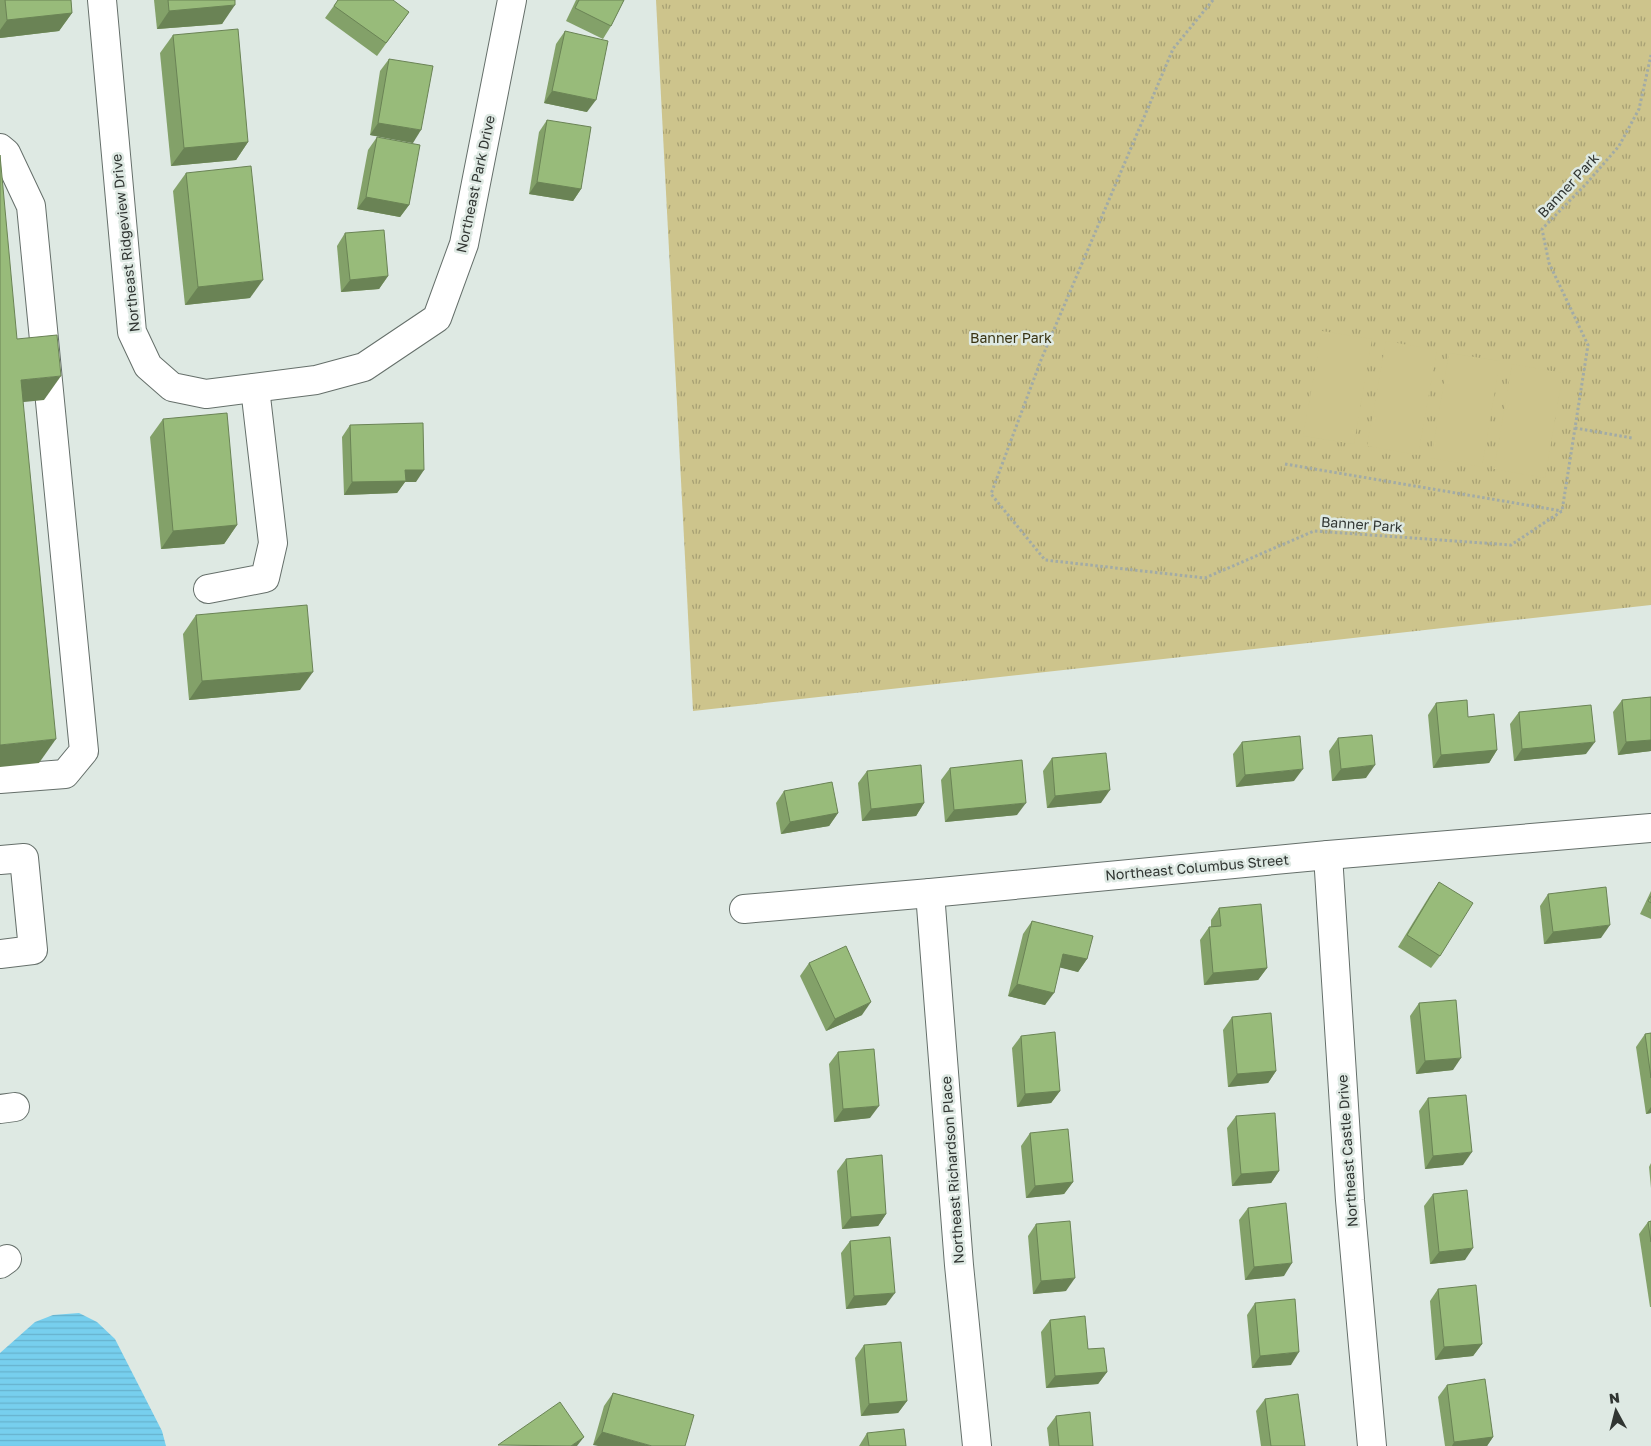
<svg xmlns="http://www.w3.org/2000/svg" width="1651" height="1446" viewBox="0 0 1651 1446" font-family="'Golos Text',sans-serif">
  <defs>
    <pattern id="park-tufts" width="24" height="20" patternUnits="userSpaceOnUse" patternTransform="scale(1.25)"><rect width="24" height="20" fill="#cdc48c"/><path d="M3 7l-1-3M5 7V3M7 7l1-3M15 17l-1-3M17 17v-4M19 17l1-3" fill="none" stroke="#a7a073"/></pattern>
    <pattern id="water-rules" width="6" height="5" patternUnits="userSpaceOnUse" patternTransform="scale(1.25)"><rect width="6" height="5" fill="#77cfee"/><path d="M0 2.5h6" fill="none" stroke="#67b2cd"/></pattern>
  </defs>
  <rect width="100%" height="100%" fill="#dee9e3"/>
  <!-- park -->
  <path fill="url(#park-tufts)" d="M 656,0 L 1651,0 L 1651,605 L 693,711 Z"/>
  <!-- pitch -->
  <g fill="#cdc48c">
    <path d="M 1322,331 L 1372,339 L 1354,444 L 1303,436 Z"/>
    <path d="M 1386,341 L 1437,350 L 1418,455 L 1367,446 Z"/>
    <path d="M 1449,353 L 1500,361 L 1482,467 L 1431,458 Z"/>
    <path d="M 1512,364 L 1563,373 L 1545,478 L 1494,469 Z"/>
  </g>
  <!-- water -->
  <path fill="url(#water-rules)" d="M 79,1313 L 97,1322 L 115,1339 L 162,1431 L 166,1446 L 0,1446 L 0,1353 L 35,1322 L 53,1315 Z"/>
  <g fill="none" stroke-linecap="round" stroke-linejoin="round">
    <defs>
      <g id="minor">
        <path d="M 102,0 L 132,332 L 148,366 L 172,387 L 206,394 L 316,380 L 364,367 L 437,318 L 464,244 L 512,0"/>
        <path d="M 0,148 L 6,153 L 31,206 L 84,751 L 65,774 L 0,779"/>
        <path d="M 208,589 L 265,578 L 273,543 L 255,388"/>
        <path d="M 1328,855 L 1350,1200 L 1372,1446"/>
        <path d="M 0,860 L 24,858 L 33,950 L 0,954"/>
        <path d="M 930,893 L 959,1265 L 977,1446"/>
        <path d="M 744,909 L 930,893 L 1328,855 L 1651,828"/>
        <path d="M 0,1109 L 15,1107"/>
        <path d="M 0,1264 L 7,1259"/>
      </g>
    </defs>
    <!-- minor casing -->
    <use href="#minor" stroke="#656f6a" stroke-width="30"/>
    <!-- path -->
    <g stroke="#a2aba6" stroke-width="3" stroke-dasharray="2.5 2.5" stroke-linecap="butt">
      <path d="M 1213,0 L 1173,49 L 1041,360 L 991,494 L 1045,560 L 1205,578 L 1314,531 L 1511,545 L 1562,511 L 1588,345 L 1549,263 L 1542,229 L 1586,184 L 1619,146 L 1639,109 L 1651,55"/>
      <path d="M 1575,428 L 1632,438"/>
      <path d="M 1285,464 L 1562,511"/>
    </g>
    <!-- minor -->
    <use href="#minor" stroke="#fff" stroke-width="28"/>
  </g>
  <!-- wall -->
  <g fill="#83a169">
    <path d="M 0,0 L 71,0 L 72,13 L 59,31 L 0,38 Z"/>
    <path d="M 154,0 L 235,0 L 222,24 L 157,29 Z"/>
    <path d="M 338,0 L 409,12 L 377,56 L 325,18 Z"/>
    <path d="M 576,0 L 624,0 L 611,26 L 603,39 L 566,21 Z"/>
    <path d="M 565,31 L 587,112 L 544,103 L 556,44 Z"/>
    <path d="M 173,35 L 248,142 L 236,160 L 171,166 L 160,53 Z"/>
    <path d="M 389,59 L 413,143 L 370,135 L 380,71 Z"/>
    <path d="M 547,120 L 581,189 L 573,201 L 529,194 L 539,132 Z"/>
    <path d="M 377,137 L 409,205 L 400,217 L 357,209 L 368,150 Z"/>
    <path d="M 186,173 L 250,298 L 185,305 L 173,191 Z"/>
    <path d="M 345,233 L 388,276 L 379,289 L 341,292 L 337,246 Z"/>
    <path d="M 163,419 L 237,525 L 224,544 L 161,549 L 150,437 Z"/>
    <path d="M 350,425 L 416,482 L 405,482 L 397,493 L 344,495 L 342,437 Z"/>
    <path d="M 196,615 L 300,690 L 189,700 L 183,634 Z"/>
    <path d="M 1651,697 L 1651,751 L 1618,755 L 1613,712 L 1622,700 Z"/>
    <path d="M 1436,703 L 1468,717 L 1497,750 L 1489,763 L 1433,768 L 1428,715 Z"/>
    <path d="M 1519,712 L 1586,754 L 1514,761 L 1510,724 Z"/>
    <path d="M 1338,738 L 1366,778 L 1332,781 L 1329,751 Z"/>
    <path d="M 1242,742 L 1294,781 L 1236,787 L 1233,754 Z"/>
    <path d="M 1052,758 L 1101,803 L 1047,808 L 1043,771 Z"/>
    <path d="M 950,768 L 1017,815 L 945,822 L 941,780 Z"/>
    <path d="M 867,771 L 924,803 L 916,816 L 862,821 L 858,783 Z"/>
    <path d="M 784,791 L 838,813 L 829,826 L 781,834 L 776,803 Z"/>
    <path d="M 1439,882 L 1440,956 L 1431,968 L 1398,947 L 1430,895 Z"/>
    <path d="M 1651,891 L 1651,919 L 1640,914 Z"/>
    <path d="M 1548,894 L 1601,938 L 1544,944 L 1540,906 Z"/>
    <path d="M 1219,908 L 1267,968 L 1258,980 L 1204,985 L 1200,940 L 1209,927 L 1211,927 L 1211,920 Z"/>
    <path d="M 1032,921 L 1087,959 L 1078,972 L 1060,967 L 1045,1005 L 1008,996 L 1023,934 Z"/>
    <path d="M 809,963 L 862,1015 L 826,1031 L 800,976 Z"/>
    <path d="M 1419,1003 L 1453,1070 L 1416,1074 L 1410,1016 Z"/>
    <path d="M 1232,1017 L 1276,1071 L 1268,1083 L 1228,1087 L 1223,1030 Z"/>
    <path d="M 1651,1033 L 1651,1113 L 1646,1114 L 1636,1047 L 1645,1034 Z"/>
    <path d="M 1021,1036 L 1060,1091 L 1051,1103 L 1017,1107 L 1012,1048 Z"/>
    <path d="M 838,1052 L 870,1118 L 834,1122 L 829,1064 Z"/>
    <path d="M 1428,1098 L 1463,1165 L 1425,1169 L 1419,1111 Z"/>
    <path d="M 1236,1116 L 1279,1171 L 1271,1183 L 1232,1186 L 1227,1128 Z"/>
    <path d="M 1030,1133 L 1073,1182 L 1064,1194 L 1026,1198 L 1021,1146 Z"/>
    <path d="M 846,1159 L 886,1214 L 878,1226 L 842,1229 L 837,1171 Z"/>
    <path d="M 1651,1163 L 1651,1188 L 1649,1167 Z"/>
    <path d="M 1433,1194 L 1465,1260 L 1430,1264 L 1424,1206 Z"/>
    <path d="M 1248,1208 L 1284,1276 L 1245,1280 L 1239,1220 Z"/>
    <path d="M 1651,1221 L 1651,1307 L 1650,1307 L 1639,1234 L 1648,1222 Z"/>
    <path d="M 1036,1224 L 1066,1291 L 1033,1294 L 1028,1236 Z"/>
    <path d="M 850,1241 L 886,1305 L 846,1309 L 841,1253 Z"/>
    <path d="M 1438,1289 L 1482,1344 L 1473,1356 L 1435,1360 L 1430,1301 Z"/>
    <path d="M 1255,1303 L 1291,1365 L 1252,1368 L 1247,1315 Z"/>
    <path d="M 1050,1320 L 1107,1372 L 1098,1384 L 1046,1388 L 1041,1332 Z"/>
    <path d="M 864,1345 L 907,1401 L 898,1413 L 861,1416 L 855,1358 Z"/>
    <path d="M 1447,1385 L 1493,1437 L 1487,1446 L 1445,1446 L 1438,1397 Z"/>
    <path d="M 613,1393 L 694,1415 L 593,1445 L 604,1406 Z"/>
    <path d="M 1265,1399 L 1305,1446 L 1261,1446 L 1256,1411 Z"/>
    <path d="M 1056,1416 L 1093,1446 L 1049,1446 L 1047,1428 Z"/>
    <path d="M 867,1433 L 906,1446 L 859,1446 Z"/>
  </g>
  <!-- shaded-wall -->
  <g fill="#6a8355">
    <path d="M 235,5 L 222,24 L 157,29 L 169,11 Z"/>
    <path d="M 72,13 L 59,31 L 0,38 L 0,30 L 7,20 Z"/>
    <path d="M 552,91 L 596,100 L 587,112 L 544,103 Z"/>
    <path d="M 378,123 L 421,130 L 413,143 L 370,135 Z"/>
    <path d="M 248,142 L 236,160 L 171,166 L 184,148 Z"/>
    <path d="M 537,182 L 581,189 L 573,201 L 529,194 Z"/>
    <path d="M 366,197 L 409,205 L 400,217 L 357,209 Z"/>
    <path d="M 388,276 L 379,289 L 341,292 L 350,280 Z"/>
    <path d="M 263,280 L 250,298 L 185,305 L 198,287 Z"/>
    <path d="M 61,376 L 44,400 L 4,404 L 21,380 Z"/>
    <path d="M 405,470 L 424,470 L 416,482 L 405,482 L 397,493 L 344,495 L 352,482 Z"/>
    <path d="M 237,525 L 224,544 L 161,549 L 173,531 Z"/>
    <path d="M 313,672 L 300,690 L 189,700 L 202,681 Z"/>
    <path d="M 56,739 L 39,763 L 0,767 L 0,745 Z"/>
    <path d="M 1651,740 L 1651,751 L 1618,755 L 1626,742 Z"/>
    <path d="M 1595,742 L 1586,754 L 1514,761 L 1522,749 Z"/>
    <path d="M 1497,750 L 1489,763 L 1433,768 L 1441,755 Z"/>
    <path d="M 1375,765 L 1366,778 L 1332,781 L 1341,769 Z"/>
    <path d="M 1303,769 L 1294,781 L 1236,787 L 1245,775 Z"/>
    <path d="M 1110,790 L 1101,803 L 1047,808 L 1055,796 Z"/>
    <path d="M 924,803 L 916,816 L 862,821 L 871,809 Z"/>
    <path d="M 1026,803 L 1017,815 L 945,822 L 954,810 Z"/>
    <path d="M 838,813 L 829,826 L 781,834 L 790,822 Z"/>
    <path d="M 1610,925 L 1601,938 L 1544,944 L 1553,932 Z"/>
    <path d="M 1063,954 L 1087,959 L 1078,972 L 1054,966 Z"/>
    <path d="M 1267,968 L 1258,980 L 1204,985 L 1213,973 Z"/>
    <path d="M 1017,984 L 1054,993 L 1045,1005 L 1008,996 Z"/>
    <path d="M 871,1002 L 862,1015 L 826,1031 L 835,1019 Z"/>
    <path d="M 1461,1058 L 1453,1070 L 1416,1074 L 1425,1061 Z"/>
    <path d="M 1276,1071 L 1268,1083 L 1228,1087 L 1237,1074 Z"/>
    <path d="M 1060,1091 L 1051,1103 L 1017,1107 L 1025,1094 Z"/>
    <path d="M 879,1106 L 870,1118 L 834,1122 L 843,1109 Z"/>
    <path d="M 1651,1107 L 1651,1113 L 1646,1114 Z"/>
    <path d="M 1472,1152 L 1463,1165 L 1425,1169 L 1433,1156 Z"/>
    <path d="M 1279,1171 L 1271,1183 L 1232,1186 L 1241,1174 Z"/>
    <path d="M 1073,1182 L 1064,1194 L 1026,1198 L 1035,1186 Z"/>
    <path d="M 886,1214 L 878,1226 L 842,1229 L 851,1217 Z"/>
    <path d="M 1473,1248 L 1465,1260 L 1430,1264 L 1439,1252 Z"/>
    <path d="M 1292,1263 L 1284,1276 L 1245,1280 L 1254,1267 Z"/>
    <path d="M 1075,1278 L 1066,1291 L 1033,1294 L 1041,1281 Z"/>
    <path d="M 895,1293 L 886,1305 L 846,1309 L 854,1296 Z"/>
    <path d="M 1482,1344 L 1473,1356 L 1435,1360 L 1444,1347 Z"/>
    <path d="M 1299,1352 L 1291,1365 L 1252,1368 L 1260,1356 Z"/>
    <path d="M 1107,1372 L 1098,1384 L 1046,1388 L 1055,1376 Z"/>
    <path d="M 907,1401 L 898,1413 L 861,1416 L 869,1404 Z"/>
    <path d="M 602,1432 L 652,1446 L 598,1446 L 593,1445 Z"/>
    <path d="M 584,1437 L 577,1446 L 571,1446 Z"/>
    <path d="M 1493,1437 L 1487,1446 L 1452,1446 L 1454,1442 Z"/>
  </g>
  <!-- building -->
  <g fill="#98bb7a" stroke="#6a8355">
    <path d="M 5,0 L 71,0 L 72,13 L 7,20 Z"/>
    <path d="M 168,0 L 235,0 L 235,5 L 169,11 Z"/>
    <path d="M 338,0 L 393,0 L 409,12 L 386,43 L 334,6 Z"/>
    <path d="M 579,0 L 624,0 L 611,26 L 575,8 Z"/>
    <path d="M 238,29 L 248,142 L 184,148 L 173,35 Z"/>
    <path d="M 565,31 L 608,41 L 596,100 L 552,91 Z"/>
    <path d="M 389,59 L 433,66 L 421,130 L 378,123 Z"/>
    <path d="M 547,120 L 591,127 L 581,189 L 537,182 Z"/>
    <path d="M 377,137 L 420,145 L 409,205 L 366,197 Z"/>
    <path d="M 0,155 L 17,339 L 57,335 L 61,376 L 21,380 L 56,739 L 0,745 Z"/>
    <path d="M 251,166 L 263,280 L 198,287 L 186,173 Z"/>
    <path d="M 384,230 L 388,276 L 350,280 L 345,233 Z"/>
    <path d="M 227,413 L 237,525 L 173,531 L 163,419 Z"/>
    <path d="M 423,423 L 424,470 L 405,470 L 406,481 L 352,482 L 350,425 Z"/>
    <path d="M 307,605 L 313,672 L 202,681 L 196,615 Z"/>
    <path d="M 1651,697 L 1651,740 L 1626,742 L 1622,700 Z"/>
    <path d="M 1467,700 L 1468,717 L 1494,714 L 1497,750 L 1441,755 L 1436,703 Z"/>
    <path d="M 1591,705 L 1595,742 L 1522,749 L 1519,712 Z"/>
    <path d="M 1372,735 L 1375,765 L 1341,769 L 1338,738 Z"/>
    <path d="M 1300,736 L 1303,769 L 1245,775 L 1242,742 Z"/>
    <path d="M 1106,753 L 1110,790 L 1055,796 L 1052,758 Z"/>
    <path d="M 1022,760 L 1026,803 L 954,810 L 950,768 Z"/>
    <path d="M 921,765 L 924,803 L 871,809 L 867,771 Z"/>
    <path d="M 832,782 L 838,813 L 790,822 L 784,791 Z"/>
    <path d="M 1439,882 L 1473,903 L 1440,956 L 1407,935 Z"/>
    <path d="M 1606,887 L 1610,925 L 1553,932 L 1548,894 Z"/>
    <path d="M 1651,896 L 1651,903 L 1648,901 Z"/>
    <path d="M 1261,904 L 1267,968 L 1213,973 L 1209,927 L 1221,926 L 1219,908 Z"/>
    <path d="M 1032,921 L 1093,936 L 1087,959 L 1063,954 L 1054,993 L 1017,984 Z"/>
    <path d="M 846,946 L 871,1002 L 835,1019 L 809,963 Z"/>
    <path d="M 1456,1000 L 1461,1058 L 1425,1061 L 1419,1003 Z"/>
    <path d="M 1271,1013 L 1276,1071 L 1237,1074 L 1232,1017 Z"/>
    <path d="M 1055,1032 L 1060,1091 L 1025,1094 L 1021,1036 Z"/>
    <path d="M 1651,1033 L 1651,1078 L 1645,1034 Z"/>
    <path d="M 874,1049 L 879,1106 L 843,1109 L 838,1052 Z"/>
    <path d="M 1466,1095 L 1472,1152 L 1433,1156 L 1428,1098 Z"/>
    <path d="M 1275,1113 L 1279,1171 L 1241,1174 L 1236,1116 Z"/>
    <path d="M 1068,1129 L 1073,1182 L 1035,1186 L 1030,1133 Z"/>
    <path d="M 882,1155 L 886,1214 L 851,1217 L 846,1159 Z"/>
    <path d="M 1467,1190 L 1473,1248 L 1439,1252 L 1433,1194 Z"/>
    <path d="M 1286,1203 L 1292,1263 L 1254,1267 L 1248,1208 Z"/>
    <path d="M 1070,1221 L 1075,1278 L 1041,1281 L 1036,1224 Z"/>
    <path d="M 1651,1221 L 1651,1242 L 1648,1222 Z"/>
    <path d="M 890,1237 L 895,1293 L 854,1296 L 850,1241 Z"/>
    <path d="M 1476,1285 L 1482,1344 L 1444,1347 L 1438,1289 Z"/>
    <path d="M 1295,1299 L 1299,1352 L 1260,1356 L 1255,1303 Z"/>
    <path d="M 1085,1316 L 1088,1349 L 1104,1348 L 1107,1372 L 1055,1376 L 1050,1320 Z"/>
    <path d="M 901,1342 L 907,1401 L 869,1404 L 864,1345 Z"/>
    <path d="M 1485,1379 L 1493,1437 L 1454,1442 L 1447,1385 Z"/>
    <path d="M 613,1393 L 694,1415 L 685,1446 L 652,1446 L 602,1432 Z"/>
    <path d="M 1298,1394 L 1305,1446 L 1271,1446 L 1265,1399 Z"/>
    <path d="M 560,1402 L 584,1437 L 571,1446 L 498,1445 Z"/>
    <path d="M 1090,1412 L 1093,1446 L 1059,1446 L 1056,1416 Z"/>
    <path d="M 904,1429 L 906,1446 L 869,1446 L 867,1433 Z"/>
  </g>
  <g text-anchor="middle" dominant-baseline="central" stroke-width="5" stroke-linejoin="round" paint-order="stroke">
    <!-- street labels -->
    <g font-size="14" fill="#303532" stroke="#dee9e3">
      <text transform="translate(475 184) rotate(-78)">Northeast Park Drive</text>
      <text transform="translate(1568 185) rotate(-47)">Banner Park</text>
      <text transform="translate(125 243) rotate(-96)">Northeast Ridgeview Drive</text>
      <text transform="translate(1362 524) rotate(4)">Banner Park</text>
      <text transform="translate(1197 867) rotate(-5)">Northeast Columbus Street</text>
      <text transform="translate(1347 1151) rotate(-94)">Northeast Castle Drive</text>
      <text transform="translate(952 1170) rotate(-94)">Northeast Richardson Place</text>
    </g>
    <!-- park labels -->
    <g font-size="14" fill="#383312" stroke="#dee9e3">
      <text x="1011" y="337">Banner Park</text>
    </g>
  </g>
  <!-- north arrow -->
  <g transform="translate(1616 1411) rotate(353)" stroke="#dee9e3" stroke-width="4" paint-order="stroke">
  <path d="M0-4L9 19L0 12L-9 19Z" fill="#303532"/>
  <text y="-8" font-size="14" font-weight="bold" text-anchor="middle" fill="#303532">N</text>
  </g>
</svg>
